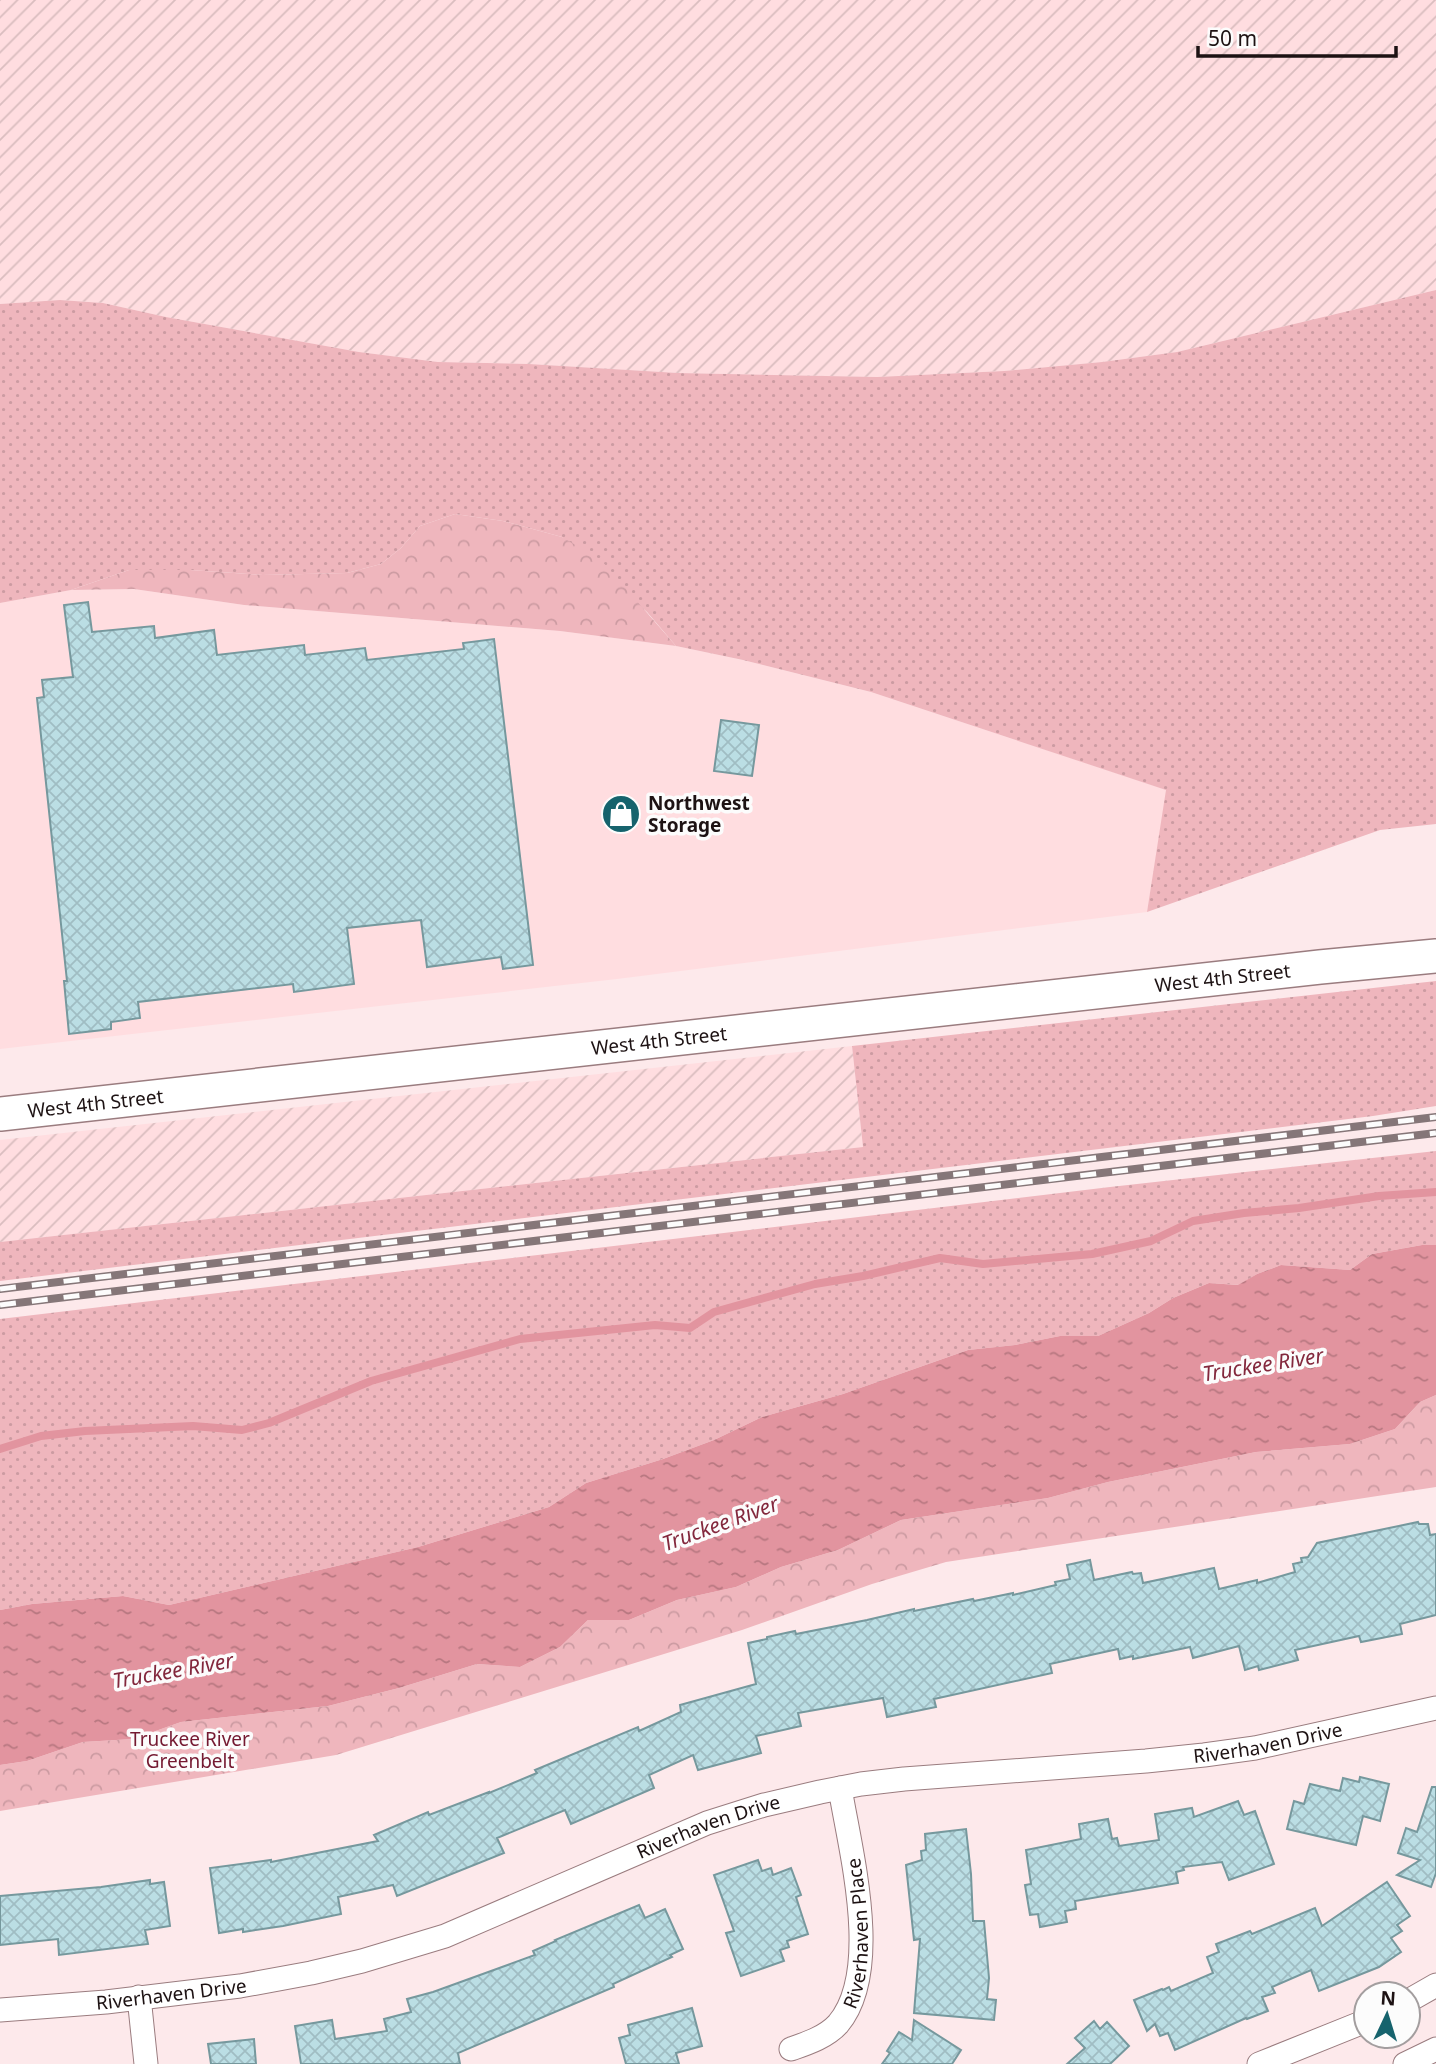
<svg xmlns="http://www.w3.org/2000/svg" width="1436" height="2064" viewBox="0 0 1436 2064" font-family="'Noto Sans',sans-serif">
  <defs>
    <pattern id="industrial-furrows" width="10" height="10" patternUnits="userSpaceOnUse" patternTransform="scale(1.75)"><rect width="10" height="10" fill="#ffdde0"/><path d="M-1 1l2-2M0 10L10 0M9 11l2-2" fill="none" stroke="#dabdbf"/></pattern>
    <pattern id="grass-dots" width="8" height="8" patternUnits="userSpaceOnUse" patternTransform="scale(1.75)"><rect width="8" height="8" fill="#efb6bd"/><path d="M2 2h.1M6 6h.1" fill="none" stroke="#cc9ba2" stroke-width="1.8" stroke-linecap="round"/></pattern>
    <pattern id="forest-crowns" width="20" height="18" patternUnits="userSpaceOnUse" patternTransform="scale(1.75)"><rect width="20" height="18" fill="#efb6bd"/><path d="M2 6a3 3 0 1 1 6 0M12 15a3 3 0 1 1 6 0" fill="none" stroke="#cc9ba2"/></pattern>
    <pattern id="water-ripples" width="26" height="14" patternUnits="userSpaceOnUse" patternTransform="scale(1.75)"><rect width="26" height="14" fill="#e2949f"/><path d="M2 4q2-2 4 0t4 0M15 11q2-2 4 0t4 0" fill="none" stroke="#b77780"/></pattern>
    <pattern id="building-cross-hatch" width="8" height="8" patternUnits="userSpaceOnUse" patternTransform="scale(1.75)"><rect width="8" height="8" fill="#bbdee4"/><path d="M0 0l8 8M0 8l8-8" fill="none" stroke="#a0bdc3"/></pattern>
  </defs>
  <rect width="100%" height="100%" fill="#fde9eb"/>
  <!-- built -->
  <path fill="#ffdde0" d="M 134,589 L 244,605 L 560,631 L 676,646 L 743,660 L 871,692 L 1167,790 L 1147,912 L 617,979 L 0,1049 L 0,603 L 71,590 Z"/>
  <!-- industrial -->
  <g fill="url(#industrial-furrows)">
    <path d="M 0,0 L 1436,0 L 1436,290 L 1177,352 L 1102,362 L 1004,371 L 877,377 L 678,373 L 529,364 L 438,362 L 359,352 L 166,317 L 103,303 L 60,300 L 0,304 Z"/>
    <path d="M 852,1046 L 863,1147 L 0,1242 L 0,1140 Z"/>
  </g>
  <!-- grass -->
  <g fill="url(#grass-dots)">
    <path d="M 1436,290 L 1436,824 L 1380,830 L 1147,912 L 1166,790 L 871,692 L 743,660 L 676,646 L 647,612 L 562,537 L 503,521 L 455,514 L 420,526 L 401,548 L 381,564 L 347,573 L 263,575 L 190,570 L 129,570 L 71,590 L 0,603 L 0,304 L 60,300 L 103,303 L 166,317 L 359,352 L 438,362 L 529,364 L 678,373 L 877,377 L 1004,371 L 1102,362 L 1177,352 Z"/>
    <path d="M 1436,981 L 1436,1106 L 1373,1116 L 0,1281 L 0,1242 L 863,1147 L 852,1046 Z"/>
    <path d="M 1436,1151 L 1436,1245 L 1422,1245 L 1372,1254 L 1350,1270 L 1281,1265 L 1257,1274 L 1239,1285 L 1209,1283 L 1173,1298 L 1149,1313 L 1098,1336 L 1060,1336 L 1015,1345 L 968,1350 L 843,1394 L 762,1417 L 714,1440 L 663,1459 L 586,1483 L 549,1507 L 418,1547 L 169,1605 L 123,1596 L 32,1604 L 0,1610 L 0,1319 L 1110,1187 Z"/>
  </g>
  <!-- forest -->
  <g fill="url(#forest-crowns)">
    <path d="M 455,514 L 503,521 L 562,537 L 601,560 L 676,646 L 560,631 L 244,605 L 134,589 L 71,590 L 129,570 L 190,570 L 263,575 L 347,573 L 381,564 L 401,548 L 420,526 Z"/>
    <path d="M 1436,1395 L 1436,1487 L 946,1562 L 872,1584 L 742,1630 L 336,1755 L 0,1811 L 0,1765 L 27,1761 L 83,1742 L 133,1739 L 181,1722 L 328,1706 L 399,1688 L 477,1664 L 520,1667 L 560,1647 L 588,1620 L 629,1620 L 677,1600 L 736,1587 L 781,1567 L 838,1550 L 901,1520 L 1048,1498 L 1108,1482 L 1256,1452 L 1350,1444 L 1395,1429 L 1420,1402 Z"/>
  </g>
  <!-- water -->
  <path fill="url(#water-ripples)" d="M 1422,1245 L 1436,1245 L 1436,1395 L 1420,1402 L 1395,1429 L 1350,1444 L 1256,1452 L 1108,1482 L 1048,1498 L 901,1520 L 838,1550 L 781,1567 L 736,1587 L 677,1600 L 629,1620 L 588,1620 L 560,1647 L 520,1667 L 477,1664 L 399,1688 L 328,1706 L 181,1722 L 133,1739 L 83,1742 L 27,1761 L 0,1765 L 0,1610 L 32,1604 L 123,1596 L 169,1605 L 418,1547 L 549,1507 L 586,1483 L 663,1459 L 714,1440 L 762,1417 L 843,1394 L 968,1350 L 1015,1345 L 1060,1336 L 1098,1336 L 1149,1313 L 1173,1298 L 1209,1283 L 1238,1285 L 1257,1274 L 1281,1265 L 1350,1270 L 1372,1254 Z"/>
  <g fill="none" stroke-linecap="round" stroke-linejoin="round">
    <!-- stream -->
    <path stroke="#e2949f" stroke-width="8" d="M 0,1449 L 41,1436 L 85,1431 L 193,1426 L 242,1430 L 269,1423 L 371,1381 L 520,1339 L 655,1325 L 690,1328 L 714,1312 L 815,1284 L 863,1276 L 940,1258 L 983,1264 L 1092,1254 L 1151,1241 L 1193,1221 L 1244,1213 L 1299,1208 L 1379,1196 L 1436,1192"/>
  </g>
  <!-- building -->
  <g fill="url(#building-cross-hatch)" stroke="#76989d" stroke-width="2">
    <path d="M 88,602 L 92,632 L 154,626 L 155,638 L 214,630 L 217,655 L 304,645 L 305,655 L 365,648 L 367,660 L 464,649 L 463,643 L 494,639 L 533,965 L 503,969 L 501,957 L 427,967 L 421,920 L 347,928 L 354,984 L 294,992 L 293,984 L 138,1002 L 140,1018 L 111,1022 L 111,1029 L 69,1034 L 64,981 L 67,981 L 37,698 L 44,697 L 42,680 L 73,677 L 64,605 Z"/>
    <path d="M 721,720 L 759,725 L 752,776 L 714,771 Z"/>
    <path d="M 1418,1522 L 1419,1524 L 1428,1524 L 1430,1535 L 1436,1534 L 1436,1615 L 1400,1624 L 1402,1634 L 1361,1642 L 1359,1636 L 1295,1650 L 1298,1660 L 1259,1670 L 1258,1666 L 1245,1670 L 1239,1646 L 1193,1658 L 1190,1647 L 1133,1659 L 1133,1656 L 1120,1659 L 1118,1649 L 1050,1664 L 1052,1673 L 934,1699 L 936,1707 L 887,1717 L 883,1698 L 798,1713 L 801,1726 L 756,1736 L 761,1753 L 698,1770 L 693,1755 L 649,1775 L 654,1788 L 571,1824 L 565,1810 L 497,1838 L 504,1853 L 397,1896 L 393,1885 L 338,1897 L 341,1914 L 283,1926 L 243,1932 L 243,1929 L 219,1933 L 210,1868 L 271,1860 L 271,1862 L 378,1841 L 374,1835 L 428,1812 L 429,1815 L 489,1792 L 489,1793 L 537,1773 L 535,1770 L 638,1727 L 639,1731 L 681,1712 L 680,1705 L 756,1684 L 748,1643 L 767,1639 L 767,1637 L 795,1631 L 796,1634 L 867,1620 L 914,1609 L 914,1611 L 973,1599 L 974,1601 L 1013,1593 L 1013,1595 L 1056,1585 L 1055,1582 L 1070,1579 L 1067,1565 L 1090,1560 L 1094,1580 L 1132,1572 L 1133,1574 L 1141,1573 L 1143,1583 L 1214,1568 L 1219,1589 L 1257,1580 L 1257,1583 L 1295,1572 L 1293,1564 L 1302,1562 L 1301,1558 L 1308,1557 L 1317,1543 Z"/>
    <path d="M 1360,1777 L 1389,1784 L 1380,1821 L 1363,1816 L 1356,1845 L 1287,1829 L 1294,1801 L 1304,1804 L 1310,1784 L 1340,1791 L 1343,1778 L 1359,1782 Z"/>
    <path d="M 1432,1787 L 1436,1787 L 1436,1873 L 1431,1887 L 1397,1875 L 1420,1860 L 1398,1853 L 1406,1828 L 1417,1832 Z"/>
    <path d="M 1238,1801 L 1244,1815 L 1255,1811 L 1274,1864 L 1229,1880 L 1222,1862 L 1183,1867 L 1184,1870 L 1176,1872 L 1178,1883 L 1075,1901 L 1076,1909 L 1065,1911 L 1067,1922 L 1040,1927 L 1038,1914 L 1030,1915 L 1025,1885 L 1031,1884 L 1026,1850 L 1081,1839 L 1079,1824 L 1108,1819 L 1112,1839 L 1117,1838 L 1119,1846 L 1159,1840 L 1155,1814 L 1192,1808 L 1194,1817 Z"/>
    <path d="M 966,1829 L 971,1874 L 973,1921 L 984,1921 L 989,1978 L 987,1999 L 996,2000 L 994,2020 L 914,2013 L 920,1939 L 914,1940 L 906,1865 L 922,1860 L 921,1851 L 926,1850 L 925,1834 Z"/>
    <path d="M 758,1860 L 762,1871 L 771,1868 L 773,1875 L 791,1868 L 801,1895 L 796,1897 L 808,1934 L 787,1941 L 789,1947 L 780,1950 L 784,1961 L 741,1976 L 726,1933 L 734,1931 L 714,1875 Z"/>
    <path d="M 150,1880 L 150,1884 L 164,1882 L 170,1926 L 145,1930 L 148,1944 L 59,1955 L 58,1939 L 0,1945 L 0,1896 L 101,1887 Z"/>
    <path d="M 1387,1882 L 1410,1916 L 1397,1925 L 1402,1931 L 1391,1938 L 1401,1952 L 1379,1967 L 1319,1991 L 1311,1970 L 1272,1987 L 1275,1993 L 1262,1997 L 1268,2011 L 1247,2019 L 1246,2018 L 1175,2050 L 1168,2033 L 1160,2036 L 1155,2024 L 1147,2031 L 1134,2000 L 1162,1989 L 1163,1990 L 1169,1987 L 1171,1991 L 1213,1973 L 1207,1957 L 1219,1952 L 1216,1944 L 1250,1931 L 1252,1934 L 1315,1908 L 1322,1926 Z"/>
    <path d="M 639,1905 L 645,1918 L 665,1909 L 683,1949 L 670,1955 L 672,1957 L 613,1984 L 614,1987 L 458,2053 L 460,2064 L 301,2064 L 295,2026 L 332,2020 L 335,2039 L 387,2031 L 384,2019 L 411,2012 L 407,1999 L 433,1992 L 535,1955 L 533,1951 L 556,1941 L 555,1940 Z"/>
    <path d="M 692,2008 L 702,2046 L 676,2053 L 679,2064 L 626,2064 L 619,2038 L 630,2035 L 628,2025 Z"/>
    <path d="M 914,2020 L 961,2050 L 952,2064 L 882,2064 L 890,2053 L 887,2051 L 899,2032 L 912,2040 Z"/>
    <path d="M 1094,2021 L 1100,2029 L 1107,2022 L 1129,2046 L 1110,2064 L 1067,2064 L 1085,2048 L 1075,2038 Z"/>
    <path d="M 254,2039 L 256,2064 L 211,2064 L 208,2044 Z"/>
  </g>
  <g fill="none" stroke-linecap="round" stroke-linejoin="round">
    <defs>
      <g id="street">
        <path d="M 139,1997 L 146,2064"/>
        <path d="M 1408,2001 L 1436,1985"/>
        <path id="s1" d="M 0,2010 L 106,2002 L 240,1986 L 311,1973 L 362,1961 L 445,1936 L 707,1823 L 764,1805 L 820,1792 L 861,1784 L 904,1779 L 1146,1761 L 1204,1755 L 1255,1748 L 1436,1708"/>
        <path id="s2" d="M 791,2049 C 808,2043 826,2037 838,2024 C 883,1971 850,1850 840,1788"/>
        <path d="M 1259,2064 L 1366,2021"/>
        <path d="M 1405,2064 L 1436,2049"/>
      </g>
      <g id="secondary">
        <path id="s3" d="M 0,1114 L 1320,967 L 1436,956"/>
      </g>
    </defs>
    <!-- street casing -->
    <use href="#street" stroke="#9a7c7f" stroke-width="25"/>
    <!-- secondary casing -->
    <use href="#secondary" stroke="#9a7c7f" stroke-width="36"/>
    <!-- street -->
    <use href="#street" stroke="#fff" stroke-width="23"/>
    <!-- secondary -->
    <use href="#secondary" stroke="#fff" stroke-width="33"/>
    <defs>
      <g id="rail">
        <path d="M 0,1289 L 1436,1117"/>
        <path d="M 0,1305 L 1436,1133"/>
      </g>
    </defs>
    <!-- rail casing -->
    <use href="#rail" stroke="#857678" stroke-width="8"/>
    <!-- rail -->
    <use href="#rail" stroke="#fcfcfc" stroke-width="5" stroke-dasharray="16" stroke-linecap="butt"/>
  </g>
  <!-- icons -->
  <defs>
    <symbol id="shop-disc" viewBox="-11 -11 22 22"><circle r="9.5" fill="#16636d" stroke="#fcfcfc"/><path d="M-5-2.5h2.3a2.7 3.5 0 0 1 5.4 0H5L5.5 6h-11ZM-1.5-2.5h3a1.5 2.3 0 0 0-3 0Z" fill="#fff"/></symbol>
  </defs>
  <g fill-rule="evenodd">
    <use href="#shop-disc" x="599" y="792" width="44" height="44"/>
  </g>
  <g text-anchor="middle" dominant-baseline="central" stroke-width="7" stroke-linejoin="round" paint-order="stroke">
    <!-- poi labels -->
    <g font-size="19" font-weight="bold" fill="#1d1213" stroke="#fcfcfc" text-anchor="start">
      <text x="648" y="803">Northwest<tspan x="648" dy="22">Storage</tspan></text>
    </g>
    <!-- street labels -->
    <g font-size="19" fill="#1d1213" stroke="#fcfcfc">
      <text stroke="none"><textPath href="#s3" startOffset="1230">West 4th Street</textPath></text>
      <text stroke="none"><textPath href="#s3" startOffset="663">West 4th Street</textPath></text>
      <text stroke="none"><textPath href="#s3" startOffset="96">West 4th Street</textPath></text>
      <text stroke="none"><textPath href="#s1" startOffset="1306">Riverhaven Drive</textPath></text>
      <text stroke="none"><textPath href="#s1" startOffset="738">Riverhaven Drive</textPath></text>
      <text stroke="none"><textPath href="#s2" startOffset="149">Riverhaven Place</textPath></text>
      <text stroke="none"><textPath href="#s1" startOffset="172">Riverhaven Drive</textPath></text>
    </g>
    <!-- park labels -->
    <g font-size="19" fill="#741931" stroke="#fcfcfc">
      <text x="190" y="1739">Truckee River<tspan x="190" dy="22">Greenbelt</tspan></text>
    </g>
    <!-- water labels -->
    <g font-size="21" font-style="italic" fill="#83283d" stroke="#fcfcfc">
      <text transform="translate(1263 1364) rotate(-9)">Truckee River</text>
      <text transform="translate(720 1523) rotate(-20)">Truckee River</text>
      <text transform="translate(173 1670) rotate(-10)">Truckee River</text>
    </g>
  </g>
  <!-- north arrow -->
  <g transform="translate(1387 2015) rotate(4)"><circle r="33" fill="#fcfcfc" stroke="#a39e9f" stroke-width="2"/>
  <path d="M0-5L12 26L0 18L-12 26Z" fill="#16636d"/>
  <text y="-10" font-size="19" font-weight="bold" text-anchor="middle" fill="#1d1213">N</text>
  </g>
  <!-- scale -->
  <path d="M1198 46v10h198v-10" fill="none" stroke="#1d1213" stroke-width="3.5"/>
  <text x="1208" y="46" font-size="21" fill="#1d1213" stroke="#fcfcfc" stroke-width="5" paint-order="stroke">50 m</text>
</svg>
